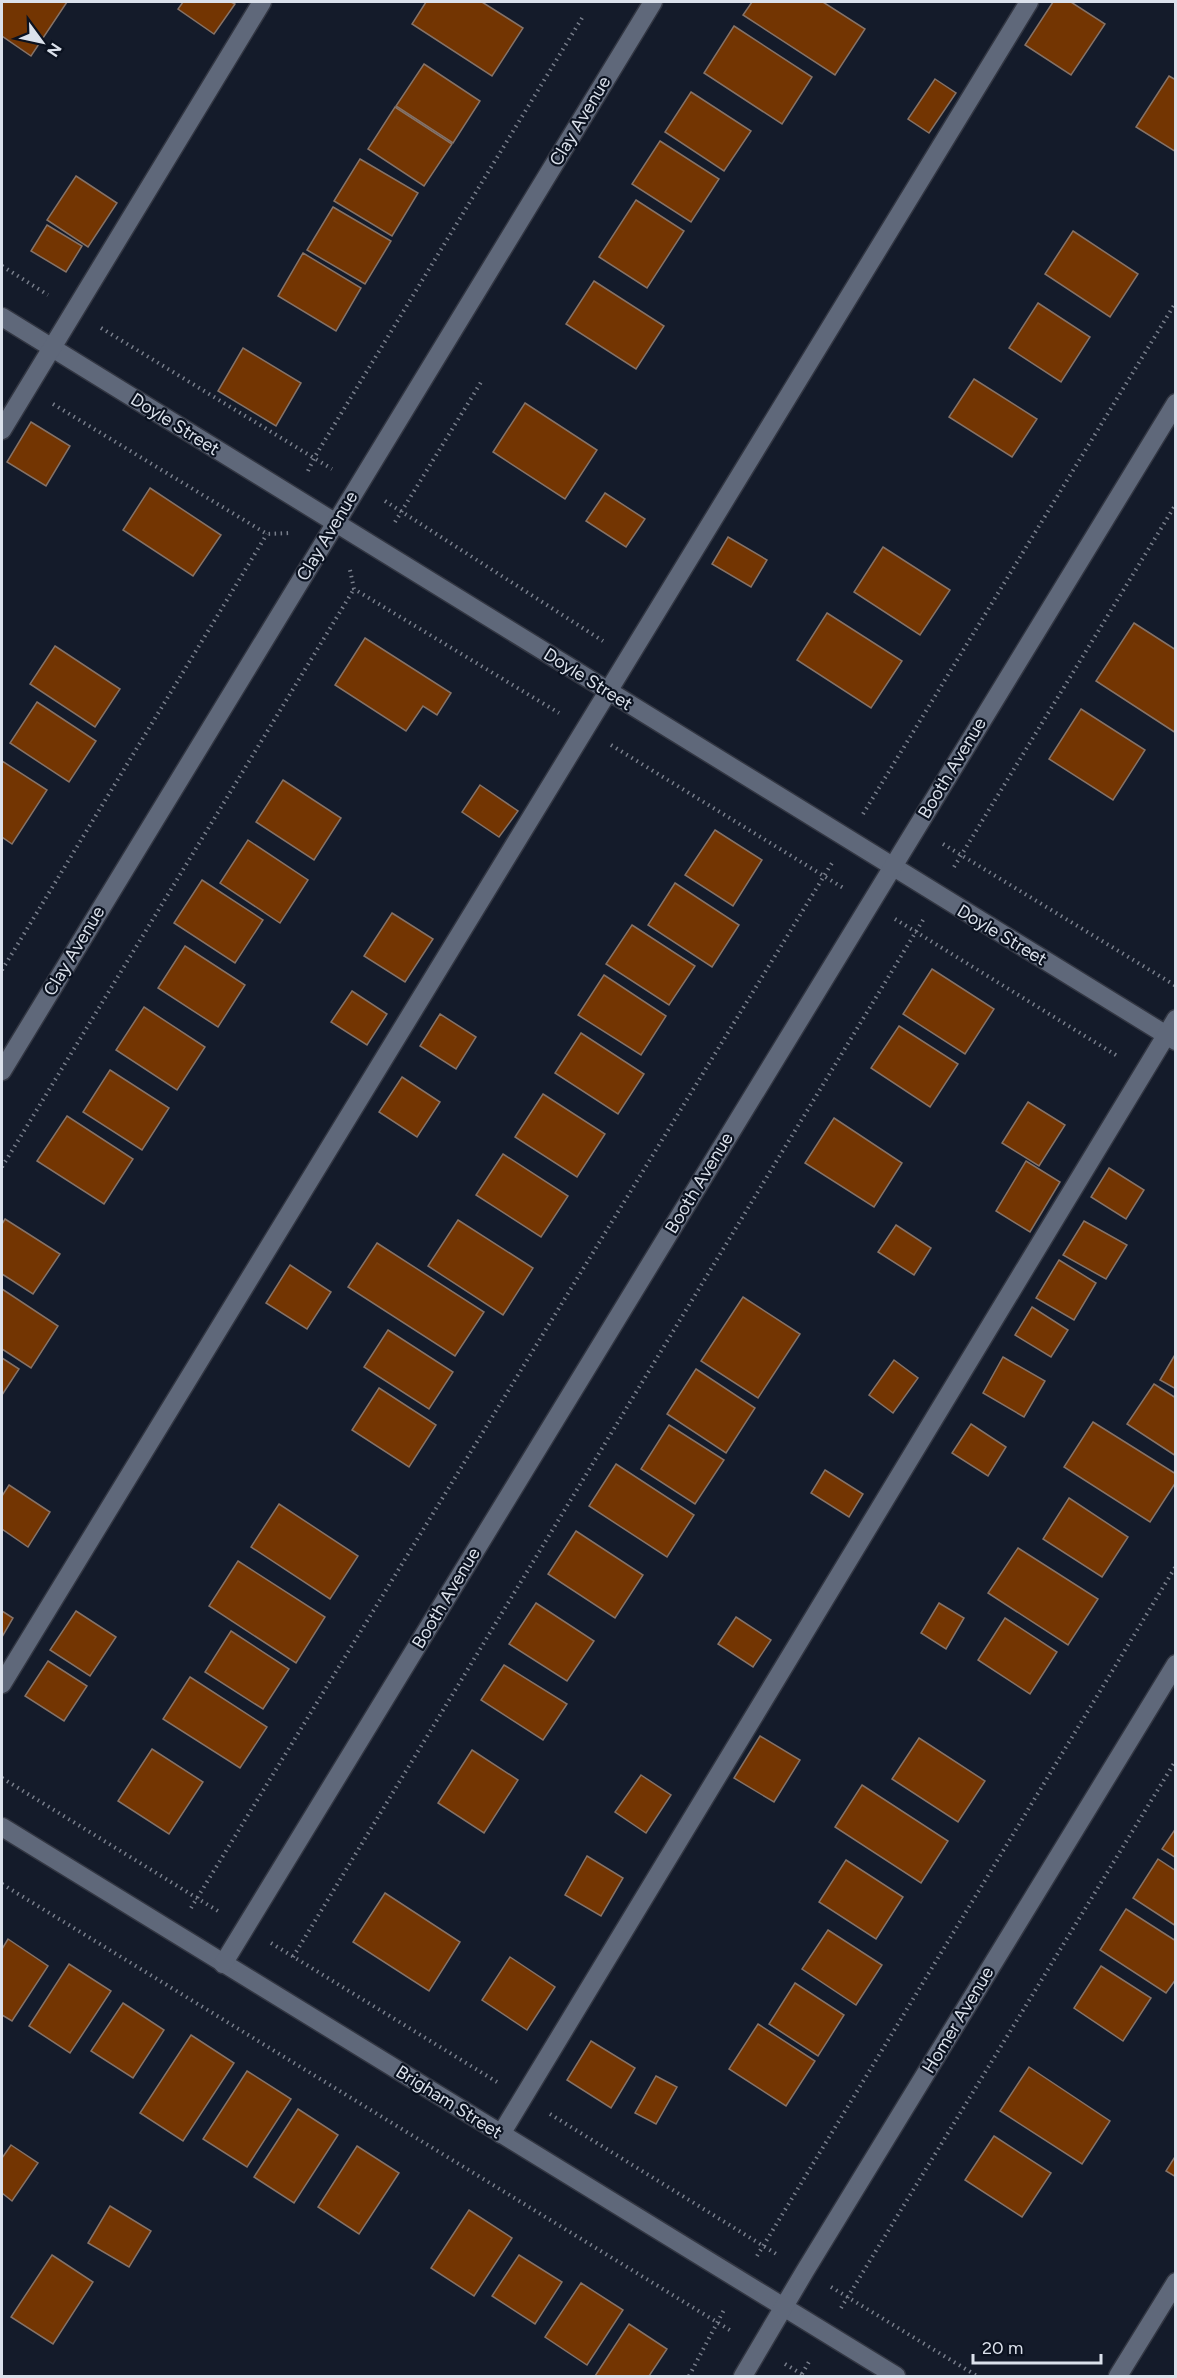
<svg xmlns="http://www.w3.org/2000/svg" width="1177" height="2378" viewBox="0 0 1177 2378" font-family="Figtree,sans-serif">
  <rect width="100%" height="100%" fill="#141b2a"/>
  <!-- building -->
  <g fill="#733502" stroke="#857267" stroke-width="1.5">
    <path d="M 2,2 L 67,2 L 31,56 L 2,36 Z"/>
    <path d="M 183,2 L 231,2 L 235,4 L 214,34 L 178,9 Z"/>
    <path d="M 426,2 L 482,2 L 523,28 L 492,76 L 412,24 Z"/>
    <path d="M 752,2 L 823,2 L 865,29 L 835,75 L 743,15 Z"/>
    <path d="M 1053,2 L 1071,2 L 1105,24 L 1071,75 L 1025,45 Z"/>
    <path d="M 734,26 L 812,77 L 782,124 L 704,73 Z"/>
    <path d="M 424,64 L 480,101 L 453,143 L 396,106 Z"/>
    <path d="M 1169,76 L 1176,80 L 1176,152 L 1136,127 Z"/>
    <path d="M 935,79 L 956,93 L 929,133 L 908,119 Z"/>
    <path d="M 691,92 L 751,131 L 724,171 L 665,132 Z"/>
    <path d="M 395,107 L 452,144 L 424,186 L 368,149 Z"/>
    <path d="M 660,141 L 719,179 L 691,222 L 632,184 Z"/>
    <path d="M 360,159 L 418,193 L 392,236 L 334,201 Z"/>
    <path d="M 76,176 L 117,203 L 88,247 L 47,220 Z"/>
    <path d="M 636,200 L 684,231 L 647,288 L 599,257 Z"/>
    <path d="M 333,207 L 391,241 L 365,284 L 307,250 Z"/>
    <path d="M 47,225 L 82,246 L 66,272 L 31,251 Z"/>
    <path d="M 1073,231 L 1138,274 L 1110,317 L 1045,274 Z"/>
    <path d="M 303,253 L 361,288 L 336,331 L 278,296 Z"/>
    <path d="M 594,281 L 664,326 L 636,369 L 566,324 Z"/>
    <path d="M 1038,303 L 1090,337 L 1061,382 L 1009,348 Z"/>
    <path d="M 243,348 L 301,383 L 276,426 L 218,391 Z"/>
    <path d="M 974,379 L 1037,419 L 1012,457 L 949,417 Z"/>
    <path d="M 525,403 L 597,450 L 565,499 L 493,452 Z"/>
    <path d="M 31,422 L 70,446 L 46,486 L 7,462 Z"/>
    <path d="M 150,488 L 221,535 L 193,576 L 123,530 Z"/>
    <path d="M 605,493 L 645,519 L 626,547 L 586,521 Z"/>
    <path d="M 728,537 L 767,560 L 751,587 L 712,564 Z"/>
    <path d="M 883,547 L 950,590 L 920,635 L 854,592 Z"/>
    <path d="M 827,613 L 902,661 L 871,708 L 797,660 Z"/>
    <path d="M 1134,623 L 1176,650 L 1176,733 L 1096,681 Z"/>
    <path d="M 365,638 L 451,693 L 437,715 L 423,706 L 406,731 L 335,685 Z"/>
    <path d="M 55,646 L 120,689 L 95,727 L 30,684 Z"/>
    <path d="M 37,702 L 96,741 L 69,782 L 10,743 Z"/>
    <path d="M 1081,709 L 1145,750 L 1113,800 L 1049,759 Z"/>
    <path d="M 2,761 L 47,790 L 12,844 L 2,837 Z"/>
    <path d="M 283,780 L 341,818 L 314,860 L 256,822 Z"/>
    <path d="M 480,785 L 518,811 L 499,837 L 462,812 Z"/>
    <path d="M 715,830 L 762,860 L 733,906 L 685,875 Z"/>
    <path d="M 248,840 L 308,880 L 280,923 L 220,883 Z"/>
    <path d="M 202,880 L 263,920 L 235,963 L 174,923 Z"/>
    <path d="M 675,883 L 739,925 L 712,967 L 648,925 Z"/>
    <path d="M 392,913 L 433,939 L 405,982 L 364,956 Z"/>
    <path d="M 632,925 L 695,966 L 669,1005 L 606,964 Z"/>
    <path d="M 185,946 L 245,985 L 218,1027 L 158,988 Z"/>
    <path d="M 932,969 L 994,1009 L 965,1054 L 903,1014 Z"/>
    <path d="M 604,975 L 666,1016 L 641,1055 L 578,1015 Z"/>
    <path d="M 352,991 L 387,1014 L 367,1045 L 331,1022 Z"/>
    <path d="M 144,1007 L 205,1047 L 177,1090 L 116,1050 Z"/>
    <path d="M 440,1014 L 476,1037 L 456,1069 L 420,1046 Z"/>
    <path d="M 899,1026 L 958,1064 L 930,1107 L 871,1068 Z"/>
    <path d="M 581,1033 L 644,1074 L 618,1114 L 555,1073 Z"/>
    <path d="M 110,1070 L 169,1108 L 142,1150 L 83,1112 Z"/>
    <path d="M 402,1077 L 440,1102 L 417,1137 L 379,1112 Z"/>
    <path d="M 543,1094 L 605,1134 L 577,1177 L 515,1137 Z"/>
    <path d="M 1028,1102 L 1065,1125 L 1039,1166 L 1002,1143 Z"/>
    <path d="M 67,1116 L 133,1159 L 104,1204 L 37,1161 Z"/>
    <path d="M 834,1118 L 902,1163 L 874,1207 L 805,1163 Z"/>
    <path d="M 503,1154 L 568,1196 L 541,1237 L 476,1195 Z"/>
    <path d="M 1026,1161 L 1060,1182 L 1030,1232 L 996,1211 Z"/>
    <path d="M 1109,1168 L 1144,1190 L 1126,1219 L 1091,1197 Z"/>
    <path d="M 5,1219 L 60,1254 L 33,1294 L 2,1274 L 2,1224 Z"/>
    <path d="M 458,1220 L 533,1268 L 503,1315 L 428,1266 Z"/>
    <path d="M 1084,1221 L 1127,1245 L 1106,1279 L 1063,1255 Z"/>
    <path d="M 896,1225 L 931,1248 L 914,1275 L 878,1252 Z"/>
    <path d="M 377,1243 L 484,1312 L 455,1356 L 348,1287 Z"/>
    <path d="M 1059,1260 L 1096,1283 L 1074,1320 L 1036,1298 Z"/>
    <path d="M 290,1265 L 331,1292 L 307,1329 L 266,1303 Z"/>
    <path d="M 2,1289 L 58,1326 L 31,1368 L 2,1349 Z"/>
    <path d="M 743,1297 L 800,1334 L 758,1398 L 701,1361 Z"/>
    <path d="M 1032,1307 L 1068,1330 L 1051,1357 L 1015,1335 Z"/>
    <path d="M 388,1330 L 453,1372 L 429,1409 L 364,1367 Z"/>
    <path d="M 1176,1353 L 1176,1389 L 1160,1380 Z"/>
    <path d="M 1003,1357 L 1045,1381 L 1024,1417 L 983,1393 Z"/>
    <path d="M 2,1358 L 19,1369 L 2,1395 Z"/>
    <path d="M 894,1360 L 918,1378 L 893,1413 L 869,1395 Z"/>
    <path d="M 696,1369 L 755,1408 L 726,1453 L 667,1414 Z"/>
    <path d="M 1154,1384 L 1176,1398 L 1176,1456 L 1127,1424 Z"/>
    <path d="M 379,1388 L 436,1425 L 409,1467 L 352,1430 Z"/>
    <path d="M 1093,1422 L 1176,1474 L 1176,1482 L 1150,1522 L 1064,1467 Z"/>
    <path d="M 971,1424 L 1006,1447 L 988,1476 L 952,1453 Z"/>
    <path d="M 669,1425 L 724,1460 L 695,1504 L 641,1469 Z"/>
    <path d="M 616,1464 L 694,1515 L 667,1557 L 589,1506 Z"/>
    <path d="M 825,1470 L 863,1494 L 849,1517 L 811,1493 Z"/>
    <path d="M 9,1485 L 50,1512 L 28,1547 L 2,1529 L 2,1496 Z"/>
    <path d="M 1069,1498 L 1128,1537 L 1102,1577 L 1043,1539 Z"/>
    <path d="M 279,1504 L 358,1556 L 330,1599 L 251,1547 Z"/>
    <path d="M 576,1531 L 643,1575 L 615,1618 L 548,1574 Z"/>
    <path d="M 1018,1548 L 1098,1599 L 1068,1645 L 988,1593 Z"/>
    <path d="M 238,1561 L 325,1617 L 296,1663 L 209,1606 Z"/>
    <path d="M 536,1603 L 594,1641 L 567,1681 L 509,1644 Z"/>
    <path d="M 939,1603 L 964,1618 L 946,1649 L 921,1633 Z"/>
    <path d="M 2,1611 L 13,1618 L 2,1637 Z"/>
    <path d="M 76,1611 L 116,1637 L 90,1676 L 50,1650 Z"/>
    <path d="M 736,1617 L 771,1640 L 753,1667 L 718,1644 Z"/>
    <path d="M 1005,1618 L 1057,1652 L 1030,1694 L 978,1660 Z"/>
    <path d="M 231,1631 L 289,1669 L 263,1709 L 205,1672 Z"/>
    <path d="M 48,1661 L 87,1686 L 64,1721 L 25,1696 Z"/>
    <path d="M 504,1665 L 567,1704 L 543,1740 L 481,1700 Z"/>
    <path d="M 190,1677 L 267,1727 L 240,1768 L 163,1719 Z"/>
    <path d="M 760,1736 L 800,1760 L 774,1802 L 734,1778 Z"/>
    <path d="M 919,1738 L 985,1781 L 958,1822 L 892,1779 Z"/>
    <path d="M 152,1749 L 203,1782 L 169,1834 L 118,1801 Z"/>
    <path d="M 472,1750 L 518,1780 L 484,1833 L 438,1803 Z"/>
    <path d="M 641,1775 L 671,1795 L 646,1833 L 615,1812 Z"/>
    <path d="M 862,1785 L 948,1841 L 921,1883 L 835,1827 Z"/>
    <path d="M 1176,1828 L 1176,1858 L 1162,1849 Z"/>
    <path d="M 587,1856 L 623,1878 L 601,1916 L 565,1895 Z"/>
    <path d="M 1158,1859 L 1176,1871 L 1176,1926 L 1133,1898 Z"/>
    <path d="M 846,1860 L 903,1897 L 876,1939 L 819,1902 Z"/>
    <path d="M 385,1893 L 460,1942 L 429,1991 L 353,1942 Z"/>
    <path d="M 1126,1909 L 1176,1941 L 1176,1979 L 1166,1993 L 1100,1950 Z"/>
    <path d="M 828,1930 L 882,1965 L 856,2005 L 802,1969 Z"/>
    <path d="M 8,1939 L 48,1966 L 12,2021 L 2,2015 L 2,1949 Z"/>
    <path d="M 510,1957 L 555,1987 L 527,2030 L 482,2000 Z"/>
    <path d="M 69,1964 L 111,1991 L 70,2053 L 29,2026 Z"/>
    <path d="M 1101,1966 L 1151,1998 L 1123,2041 L 1074,2008 Z"/>
    <path d="M 795,1983 L 844,2015 L 818,2056 L 769,2024 Z"/>
    <path d="M 123,2003 L 164,2030 L 133,2078 L 91,2051 Z"/>
    <path d="M 758,2024 L 815,2061 L 786,2106 L 729,2069 Z"/>
    <path d="M 191,2035 L 234,2063 L 183,2141 L 140,2113 Z"/>
    <path d="M 591,2041 L 635,2068 L 611,2108 L 567,2080 Z"/>
    <path d="M 1029,2067 L 1110,2121 L 1082,2164 L 1000,2111 Z"/>
    <path d="M 247,2071 L 291,2099 L 247,2167 L 203,2139 Z"/>
    <path d="M 656,2076 L 677,2087 L 656,2124 L 635,2113 Z"/>
    <path d="M 298,2109 L 338,2135 L 294,2203 L 254,2177 Z"/>
    <path d="M 994,2136 L 1051,2173 L 1022,2217 L 965,2180 Z"/>
    <path d="M 11,2145 L 38,2163 L 12,2201 L 2,2193 L 2,2158 Z"/>
    <path d="M 357,2146 L 399,2173 L 359,2234 L 318,2207 Z"/>
    <path d="M 1176,2155 L 1176,2177 L 1166,2171 Z"/>
    <path d="M 110,2206 L 151,2231 L 129,2267 L 88,2243 Z"/>
    <path d="M 469,2210 L 512,2238 L 474,2296 L 431,2268 Z"/>
    <path d="M 52,2255 L 93,2282 L 53,2344 L 11,2317 Z"/>
    <path d="M 519,2255 L 562,2282 L 535,2324 L 492,2296 Z"/>
    <path d="M 581,2283 L 623,2310 L 587,2365 L 545,2337 Z"/>
    <path d="M 629,2324 L 667,2349 L 649,2376 L 595,2376 Z"/>
  </g>
  <g fill="none" stroke-linecap="round" stroke-linejoin="round">
    <defs>
      <g id="minor">
        <path d="M 2,317 L 1176,1041"/>
        <path d="M 2,430 L 262,2"/>
        <path d="M 2,1071 L 653,2"/>
        <path d="M 2,1684 L 1029,2"/>
        <path d="M 2,1827 L 896,2376"/>
        <path d="M 223,1964 L 1176,403"/>
        <path d="M 501,2134 L 1176,1019"/>
        <path d="M 743,2376 L 805,2271 L 1176,1664"/>
        <path d="M 1118,2376 L 1176,2282"/>
      </g>
    </defs>
    <!-- minor casing -->
    <use href="#minor" stroke="#323642" stroke-width="21"/>
    <!-- path -->
    <g stroke="#787e8b" stroke-width="4" stroke-dasharray="1.5 4.5" stroke-linecap="butt">
      <path d="M 2,266 L 48,295"/>
      <path d="M 101,328 L 332,469"/>
      <path d="M 53,404 L 267,534 L 291,533"/>
      <path d="M 308,471 L 314,458 L 582,18"/>
      <path d="M 385,501 L 603,641"/>
      <path d="M 395,522 L 483,379"/>
      <path d="M 350,570 L 354,589 L 559,713"/>
      <path d="M 611,745 L 845,889"/>
      <path d="M 863,814 L 1176,302"/>
      <path d="M 943,844 L 1176,986"/>
      <path d="M 954,867 L 1176,504"/>
      <path d="M 895,919 L 1119,1057"/>
      <path d="M 2,970 L 267,534"/>
      <path d="M 2,1167 L 354,589"/>
      <path d="M 2,1778 L 218,1911"/>
      <path d="M 2,1884 L 733,2332"/>
      <path d="M 191,1908 L 832,863"/>
      <path d="M 271,1943 L 497,2082"/>
      <path d="M 293,1957 L 923,920"/>
      <path d="M 550,2114 L 778,2255"/>
      <path d="M 757,2256 L 1176,1566"/>
      <path d="M 831,2287 L 977,2376"/>
      <path d="M 841,2308 L 1176,1760"/>
      <path d="M 785,2364 L 805,2376"/>
      <path d="M 802,2374 L 810,2360"/>
      <path d="M 689,2376 L 725,2308"/>
    </g>
    <!-- minor -->
    <use href="#minor" stroke="#5f687a" stroke-width="18"/>
  </g>
  <g text-anchor="middle" dominant-baseline="central" stroke-width="4.5" stroke-linejoin="round" paint-order="stroke">
    <!-- street labels -->
    <g font-size="18" fill="#dbe1eb" stroke="#0b1220">
      <text transform="translate(580 121) rotate(-59)">Clay Avenue</text>
      <text transform="translate(175 424) rotate(32)">Doyle Street</text>
      <text transform="translate(327 536) rotate(-59)">Clay Avenue</text>
      <text transform="translate(588 679) rotate(32)">Doyle Street</text>
      <text transform="translate(952 768) rotate(-59)">Booth Avenue</text>
      <text transform="translate(1002 935) rotate(31)">Doyle Street</text>
      <text transform="translate(74 951) rotate(-59)">Clay Avenue</text>
      <text transform="translate(699 1183) rotate(-59)">Booth Avenue</text>
      <text transform="translate(446 1598) rotate(-59)">Booth Avenue</text>
      <text transform="translate(958 2020) rotate(-59)">Homer Avenue</text>
      <text transform="translate(449 2102) rotate(32)">Brigham Street</text>
    </g>
  </g>
  <!-- border -->
  <rect width="1177" height="2378" fill="none" stroke="#dbe1eb" stroke-width="6"/>
  <!-- north arrow -->
  <g transform="translate(42 42) rotate(123)" stroke="#0b1220" stroke-width="4.5" paint-order="stroke">
  <path d="M0-4.5L10 22L0 15L-10 22Z" fill="#dbe1eb"/>
  <text y="-9" font-size="16" font-weight="bold" text-anchor="middle" fill="#dbe1eb">N</text>
  </g>
  <!-- scale -->
  <path d="M973 2354v9h128v-9" fill="none" stroke="#dbe1eb" stroke-width="3"/>
  <text x="982" y="2354" font-size="18" fill="#dbe1eb" stroke="#0b1220" stroke-width="4.5" paint-order="stroke">20 m</text>
</svg>
